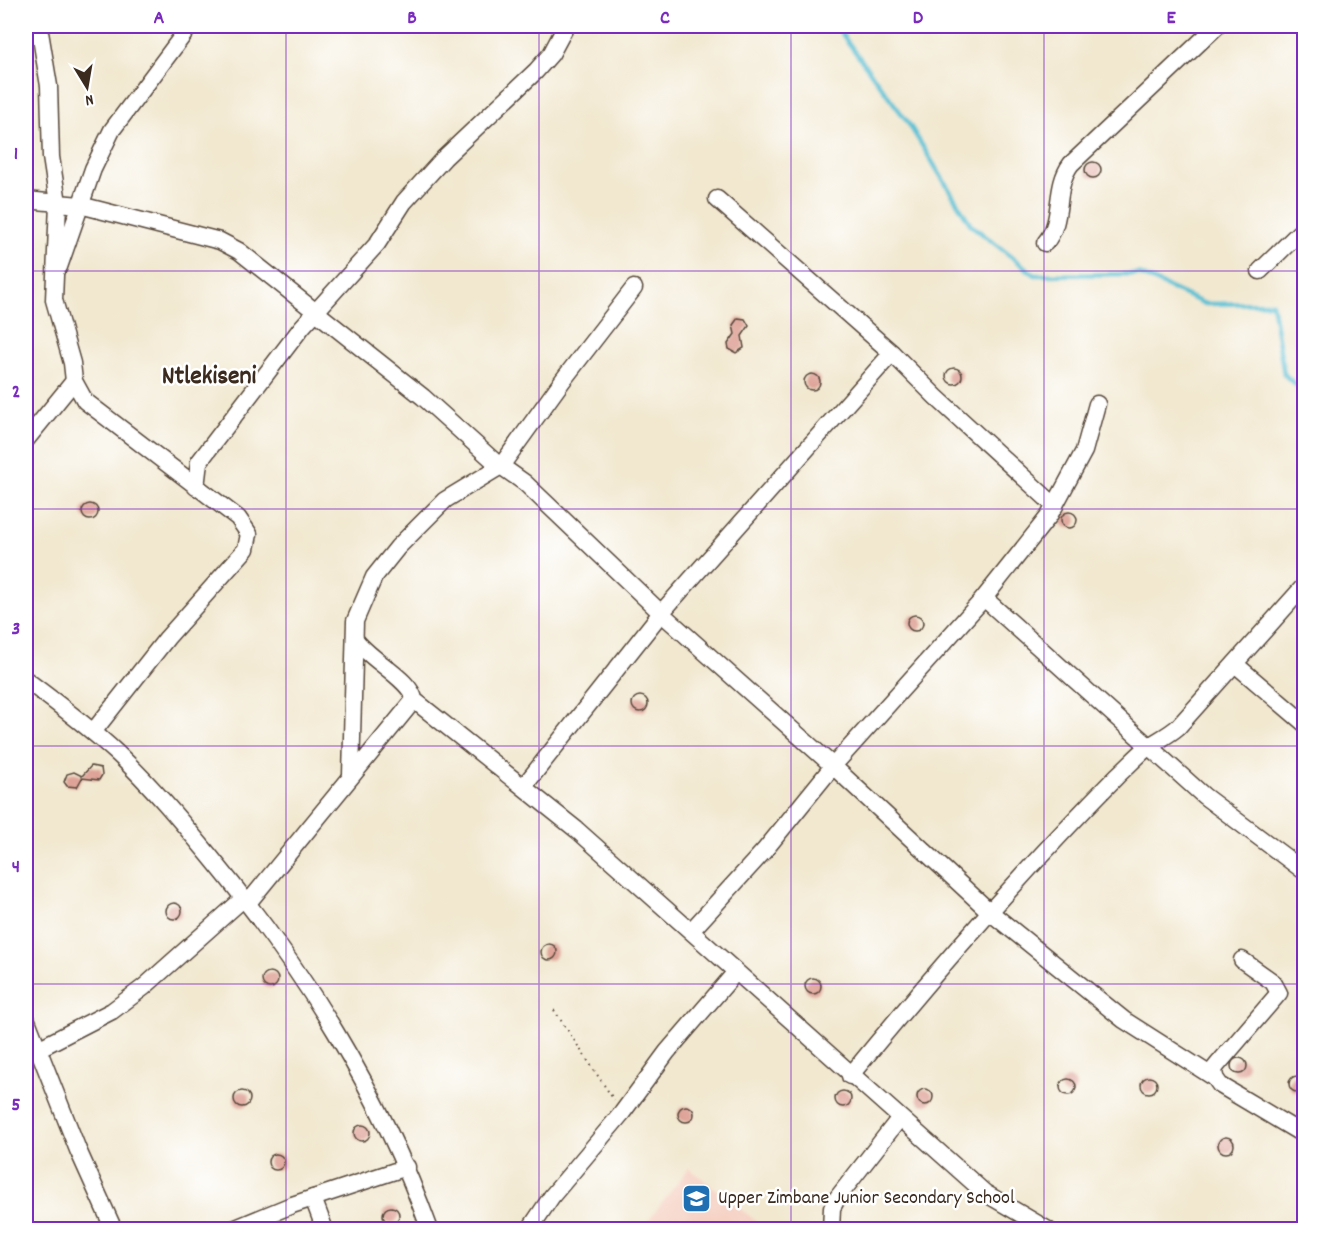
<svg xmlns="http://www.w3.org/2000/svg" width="1330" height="1255" viewBox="0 0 1330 1255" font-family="Dekko,sans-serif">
  <rect width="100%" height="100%" fill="#fff"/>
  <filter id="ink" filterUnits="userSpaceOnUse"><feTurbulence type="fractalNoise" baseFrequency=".0167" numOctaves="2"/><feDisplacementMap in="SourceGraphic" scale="12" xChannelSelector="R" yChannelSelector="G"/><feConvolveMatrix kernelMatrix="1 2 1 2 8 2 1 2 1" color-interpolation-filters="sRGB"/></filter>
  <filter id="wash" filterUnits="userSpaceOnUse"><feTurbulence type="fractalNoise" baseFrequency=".008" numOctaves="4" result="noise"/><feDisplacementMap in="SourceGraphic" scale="24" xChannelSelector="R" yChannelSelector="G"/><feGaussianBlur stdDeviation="1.35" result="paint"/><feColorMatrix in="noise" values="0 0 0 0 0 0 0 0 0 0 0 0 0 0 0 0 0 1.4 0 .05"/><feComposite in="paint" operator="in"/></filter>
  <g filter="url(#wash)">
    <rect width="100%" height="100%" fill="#f2e8d0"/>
    <!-- built -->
    <path fill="#f6d2c4" d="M 689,1168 L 766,1229 L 642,1229 Z"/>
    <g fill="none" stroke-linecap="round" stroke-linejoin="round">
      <!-- stream -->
      <path stroke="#56bfd3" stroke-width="4.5" d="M 785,26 L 838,29 L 907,121 L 971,225 L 1035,275 L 1139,274 L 1205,304 L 1272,303 L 1284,374 L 1304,393"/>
    </g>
    <g id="blocks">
      <!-- building -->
      <g fill="#dea196">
        <circle cx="1093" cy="170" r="8"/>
        <path d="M 738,318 L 745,319 L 749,326 L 742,336 L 744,348 L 736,353 L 729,349 L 728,344 L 735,334 L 733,325 Z"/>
        <circle cx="954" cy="376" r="8"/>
        <circle cx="812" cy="382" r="8"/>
        <circle cx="90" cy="512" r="8"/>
        <circle cx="1069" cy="520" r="8"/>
        <circle cx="915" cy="623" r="8"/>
        <circle cx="640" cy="704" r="8"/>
        <path d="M 91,766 L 101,768 L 102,775 L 99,780 L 82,778 L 77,787 L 67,786 L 64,782 L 67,774 L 74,772 L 82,776 Z"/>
        <circle cx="174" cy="911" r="8"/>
        <circle cx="549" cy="952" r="8"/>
        <circle cx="270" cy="980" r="8"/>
        <circle cx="813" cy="986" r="8"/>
        <circle cx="1239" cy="1066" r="8"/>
        <circle cx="1297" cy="1084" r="8"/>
        <circle cx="1149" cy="1085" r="8"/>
        <circle cx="1068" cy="1087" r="8"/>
        <circle cx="925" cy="1097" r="8"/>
        <circle cx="843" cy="1099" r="8"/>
        <circle cx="242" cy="1099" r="8"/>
        <circle cx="686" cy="1114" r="8"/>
        <circle cx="362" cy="1133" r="8"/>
        <circle cx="1226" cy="1145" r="8"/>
        <circle cx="276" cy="1162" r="8"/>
        <circle cx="391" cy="1215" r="8"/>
      </g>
    </g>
  </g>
  <g filter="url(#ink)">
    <use href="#blocks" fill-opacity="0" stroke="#564639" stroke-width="1.5"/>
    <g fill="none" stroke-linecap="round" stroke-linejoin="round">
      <defs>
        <g id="minor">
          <path d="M 39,26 L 49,86 L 51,157 L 58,203 L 54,300 L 72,363 L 74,381 L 85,401 L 238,518 L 249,534 L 246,549 L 167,638 L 93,732"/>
          <path d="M 717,199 L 892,353 L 936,397 L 1055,506"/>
          <path d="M 26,200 L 80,205 L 220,241 L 239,251 L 423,397 L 494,461 L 525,483 L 661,613 L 833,766 L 990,912 L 1124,1020 L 1215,1078 L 1220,1085 L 1304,1135"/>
          <path d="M 1045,243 C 1065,220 1053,188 1071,164 L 1217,26"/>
          <path d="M 59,267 L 93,169 L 112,130 L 190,26"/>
          <path d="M 1260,271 L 1304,228"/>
          <path d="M 26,440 L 74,381"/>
          <path d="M 196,487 L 199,462 L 302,327 L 377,244 L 404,202 L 444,158 L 536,71 L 551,54 L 566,26"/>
          <path d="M 984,598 L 1204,796 L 1304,871"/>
          <path d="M 355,639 C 368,659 413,681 414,700 L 577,830 L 985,1193 L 1048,1230"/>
          <path d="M 1235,664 L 1304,723"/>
          <path d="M 26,680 C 57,703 89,727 118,754 C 151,785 180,820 209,855 C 304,970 379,1089 430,1230"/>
          <path d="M 351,776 L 355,621 L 374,577 L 398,547 L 445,500 L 501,466 L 563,380 L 634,288"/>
          <path d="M 524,786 L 661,613 L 892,353"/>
          <path d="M 248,903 L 414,700"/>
          <path d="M 691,931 L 764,851 L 833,766 L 984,598 L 1049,516 L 1084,451 L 1097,404"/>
          <path d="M 26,1018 L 78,1150 L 114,1230"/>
          <path d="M 26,1051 L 38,1049 L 112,1011 L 144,987 L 244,898"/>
          <path d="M 850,1076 C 935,972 1024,870 1118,775 C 1128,766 1138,755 1148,747 C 1158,740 1169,735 1178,727 L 1304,586"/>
          <path d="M 1215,1078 L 1214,1069 L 1218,1064 L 1279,993 L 1273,982 L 1242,960"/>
          <path d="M 313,1198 L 325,1230"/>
          <path d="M 231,1230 L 292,1205 L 407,1167"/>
          <path d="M 529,1230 L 552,1196 L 622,1113 L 667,1052 L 735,973"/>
          <path d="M 831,1230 L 832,1208 L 838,1197 L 899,1119"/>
        </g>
      </defs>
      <!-- minor casing -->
      <use href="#minor" stroke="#564639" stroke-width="19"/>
      <!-- path -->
      <path stroke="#564639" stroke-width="2" stroke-dasharray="1.5 4.5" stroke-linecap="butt" d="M 554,1010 L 614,1100"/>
      <!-- minor -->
      <use href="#minor" stroke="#fff" stroke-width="16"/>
    </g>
  </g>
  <!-- grid -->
  <path fill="none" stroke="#7b2cbf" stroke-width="1.5" stroke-opacity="0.55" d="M 286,26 L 286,1230M 539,26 L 539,1230M 791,26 L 791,1230M 1044,26 L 1044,1230M 26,271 L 1304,271M 26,509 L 1304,509M 26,746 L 1304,746M 26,984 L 1304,984"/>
  <!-- icons -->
  <defs>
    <symbol id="school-square" viewBox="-11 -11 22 22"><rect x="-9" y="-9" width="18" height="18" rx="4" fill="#1f6fb2" stroke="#fff"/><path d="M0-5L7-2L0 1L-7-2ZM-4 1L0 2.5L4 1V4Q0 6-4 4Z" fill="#fff"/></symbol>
  </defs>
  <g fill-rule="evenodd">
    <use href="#school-square" x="680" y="1182" width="33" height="33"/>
  </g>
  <g text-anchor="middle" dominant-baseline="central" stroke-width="5" stroke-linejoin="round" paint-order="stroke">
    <!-- poi labels -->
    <g font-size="20" fill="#3b2a1e" stroke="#fff" text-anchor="start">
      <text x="718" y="1199">Upper Zimbane Junior Secondary School</text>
    </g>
    <!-- district labels -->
    <g font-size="26" font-weight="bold" fill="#3b2a1e" stroke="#fff">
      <text x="209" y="377">Ntlekiseni</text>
    </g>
  </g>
  <!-- margin -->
  <rect width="1330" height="1255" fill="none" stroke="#fff" stroke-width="66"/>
  <!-- north arrow -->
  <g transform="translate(87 87) rotate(169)" stroke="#ffffff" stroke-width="4.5" paint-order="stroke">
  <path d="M0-4.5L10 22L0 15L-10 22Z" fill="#3b2a1e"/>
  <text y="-9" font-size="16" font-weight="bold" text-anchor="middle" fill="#3b2a1e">N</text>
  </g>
  <rect x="33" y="33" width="1264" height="1189" fill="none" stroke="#7b2cbf" stroke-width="2"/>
  <g font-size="20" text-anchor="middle" font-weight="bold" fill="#7b2cbf">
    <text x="159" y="23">A</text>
    <text x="412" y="23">B</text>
    <text x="665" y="23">C</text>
    <text x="918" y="23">D</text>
    <text x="1171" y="23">E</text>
    <text x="16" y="159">1</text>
    <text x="16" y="397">2</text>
    <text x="16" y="634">3</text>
    <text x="16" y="872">4</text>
    <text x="16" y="1110">5</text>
  </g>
</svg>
